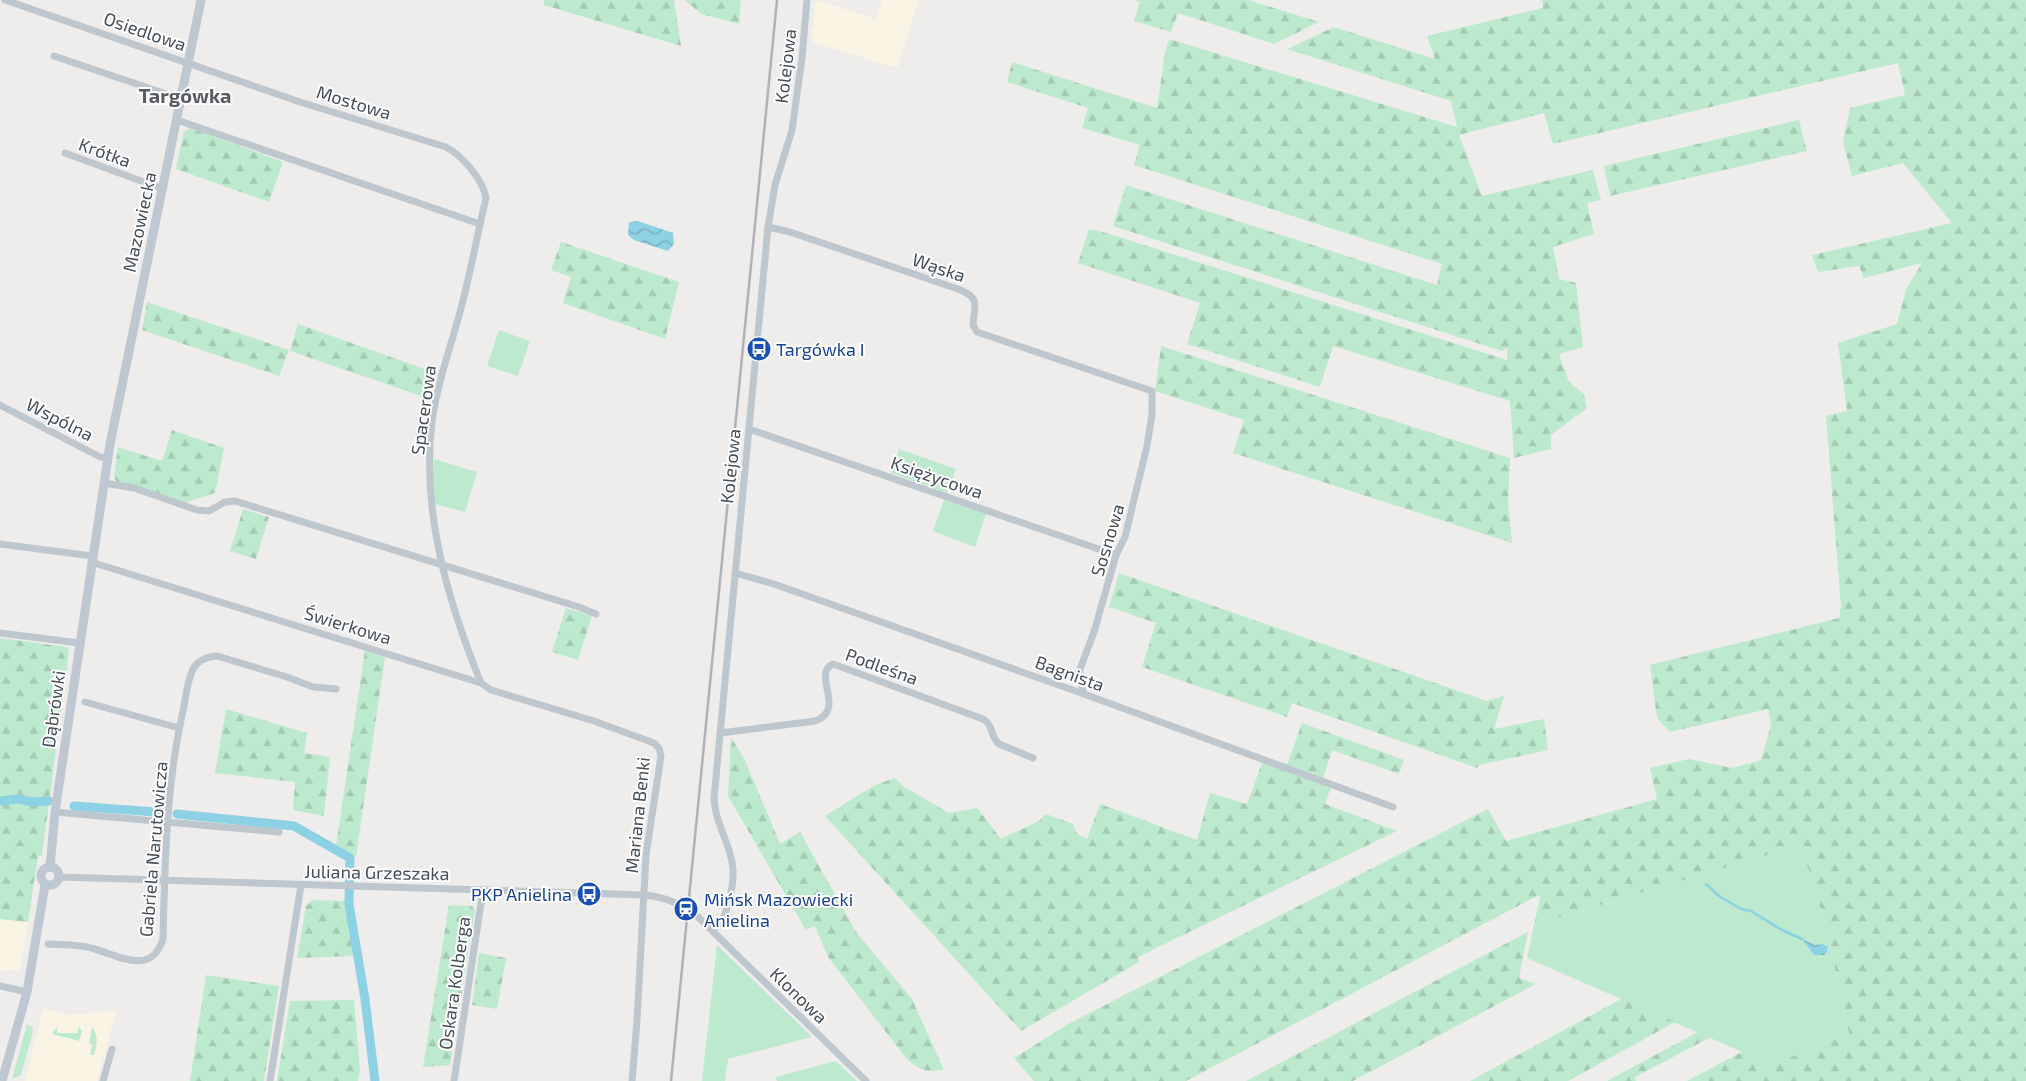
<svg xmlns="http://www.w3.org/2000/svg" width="2026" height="1081" viewBox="0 0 2026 1081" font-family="'Exo 2',sans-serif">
  <defs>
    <pattern id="forest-firs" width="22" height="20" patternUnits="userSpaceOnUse" patternTransform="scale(1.25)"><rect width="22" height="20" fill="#bdeacf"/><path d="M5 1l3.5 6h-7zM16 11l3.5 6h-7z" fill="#a4cab4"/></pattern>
    <pattern id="water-waves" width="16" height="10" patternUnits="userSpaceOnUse" patternTransform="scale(1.25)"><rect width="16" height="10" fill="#8dd1e4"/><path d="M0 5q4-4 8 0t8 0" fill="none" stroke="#75acbc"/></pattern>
  </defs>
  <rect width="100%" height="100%" fill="#efecec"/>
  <!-- commercial -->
  <g fill="#faf4e5">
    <path d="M 816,0 L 876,19 L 882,0 L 919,0 L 897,68 L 812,42 Z"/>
    <path d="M 0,919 L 28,922 L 20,970 L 0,971 Z"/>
    <path d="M 43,1008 L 67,1015 L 116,1011 L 97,1081 L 25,1081 Z"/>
  </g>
  <!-- grass -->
  <g fill="#bdeacf">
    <path d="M 499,330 L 530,341 L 518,376 L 487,366 Z"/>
    <path d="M 899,449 L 956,469 L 947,493 L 891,473 Z"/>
    <path d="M 434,459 L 477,472 L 465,512 L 435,504 L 432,485 Z"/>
    <path d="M 944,500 L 986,514 L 975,547 L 933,531 Z"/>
    <path d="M 1801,845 L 1826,927 L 1849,1033 L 1772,1065 L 1527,958 L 1534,925 Z"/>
    <path d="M 717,945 L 812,1037 L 728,1059 L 725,1081 L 702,1081 Z"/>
    <path d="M 27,1024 L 31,1026 L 33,1031 L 21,1075 L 12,1079 Z"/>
    <path d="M 78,1026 L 82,1031 L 79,1041 L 52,1034 L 57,1027 L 57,1033 L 78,1033 Z"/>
    <path d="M 92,1027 C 99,1037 97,1045 94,1055 L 90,1055 L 92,1045 L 89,1044 Z"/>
    <path d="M 835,1061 L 857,1081 L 777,1081 L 776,1077 Z"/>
  </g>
  <!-- forest -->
  <g fill="url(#forest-firs)">
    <path d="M 542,0 L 674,0 L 681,46 L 544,5 L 544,0 Z"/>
    <path d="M 685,0 L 741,0 L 739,24 L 701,14 Z"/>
    <path d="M 1134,0 L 1248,0 L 1319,22 L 1274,44 L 1178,13 L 1171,32 L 1134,21 L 1140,2 Z"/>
    <path d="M 1542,0 L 2026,0 L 2026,1081 L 1687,1081 L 1742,1052 L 1772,1065 L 1849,1033 L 1826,927 L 1801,845 L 1534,925 L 1540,898 L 1539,895 L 1186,1081 L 1034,1081 L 1014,1058 L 1070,1023 L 1488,809 L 1506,841 L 1657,799 L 1650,768 L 1689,759 L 1732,768 L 1761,760 L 1771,725 L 1768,709 L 1670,732 L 1657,718 L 1650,665 L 1839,618 L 1841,606 L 1826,416 L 1847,411 L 1838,343 L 1897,324 L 1906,290 L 1922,263 L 1864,278 L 1859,266 L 1818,272 L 1812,255 L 1952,223 L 1903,163 L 1852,176 L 1843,142 L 1850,108 L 1905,95 L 1898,63 L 1553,144 L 1544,113 L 1459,135 L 1482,196 L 1593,170 L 1601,200 L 1587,203 L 1594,234 L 1553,247 L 1559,279 L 1576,283 L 1583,347 L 1559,354 L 1569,382 L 1584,394 L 1587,408 L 1551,435 L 1551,449 L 1514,458 L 1510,401 L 1333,346 L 1320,387 L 1187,344 L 1200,303 L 1078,263 L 1089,229 L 1103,232 L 1507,360 L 1507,348 L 1502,351 L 1113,226 L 1126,185 L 1437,285 L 1442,264 L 1134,165 L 1140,145 L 1082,128 L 1088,108 L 1007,82 L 1012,62 L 1157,108 L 1165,53 L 1169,39 L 1457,127 L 1451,101 L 1287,49 L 1334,27 L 1435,59 L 1427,36 L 1543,8 Z"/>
    <path d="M 1799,120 L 1807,151 L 1610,196 L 1604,166 Z"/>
    <path d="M 192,128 L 283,162 L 269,202 L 176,169 L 184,131 Z"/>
    <path d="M 561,242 L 679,282 L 665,339 L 563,303 L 571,277 L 551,270 Z"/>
    <path d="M 147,302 L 289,350 L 279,376 L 142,330 Z"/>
    <path d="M 298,324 L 433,372 L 427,398 L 290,351 Z"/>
    <path d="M 1161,346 L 1510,458 L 1508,502 L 1512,543 L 1233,453 L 1244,420 L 1155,391 Z"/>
    <path d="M 172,430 L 224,448 L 215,493 L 184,503 L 117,483 L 114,477 L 118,447 L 162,461 Z"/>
    <path d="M 243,509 L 269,517 L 256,559 L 230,551 Z"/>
    <path d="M 1119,573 L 1487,701 L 1504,696 L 1494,729 L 1544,719 L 1548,750 L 1479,765 L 1477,768 L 1292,703 L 1287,717 L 1142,667 L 1156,623 L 1109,607 Z"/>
    <path d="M 566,608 L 592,616 L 578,660 L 552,652 Z"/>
    <path d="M 0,638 L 67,647 L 69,651 L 42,856 L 38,856 L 28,922 L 0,919 Z"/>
    <path d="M 365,650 L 385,657 L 356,857 L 336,846 Z"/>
    <path d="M 226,709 L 307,733 L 304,753 L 330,757 L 324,816 L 293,810 L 295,782 L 215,773 Z"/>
    <path d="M 1302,723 L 1404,760 L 1399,774 L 1332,750 L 1323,779 L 1287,765 Z"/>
    <path d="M 731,737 L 745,760 L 780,844 L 800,832 L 856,932 L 912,999 L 944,1070 C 924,1071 921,1072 906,1058 L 828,957 L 815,926 L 806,930 L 728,796 Z"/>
    <path d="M 1262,763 L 1331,787 L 1325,804 L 1397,831 L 1138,957 L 1139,962 L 1021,1031 L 825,816 L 875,785 L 895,778 L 903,786 L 949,813 L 977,808 L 1001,839 L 1039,821 L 1046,814 L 1073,824 L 1077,834 L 1087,839 L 1100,804 L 1197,840 L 1210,793 L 1247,804 Z"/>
    <path d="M 313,900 L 346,901 L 355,956 L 297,958 L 306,906 Z"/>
    <path d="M 449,905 L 472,906 L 475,910 L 450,1065 L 423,1067 Z"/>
    <path d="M 1528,932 L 1519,978 L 1536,984 L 1353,1081 L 1246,1081 Z"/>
    <path d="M 479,953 L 506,958 L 497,1009 L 472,1005 Z"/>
    <path d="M 206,975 L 279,986 L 264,1081 L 190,1081 Z"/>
    <path d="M 1621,999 L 1675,1022 L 1568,1081 L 1470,1081 Z"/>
    <path d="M 354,1000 L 360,1070 L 358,1081 L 277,1081 L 290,1001 Z"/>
    <path d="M 1698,1032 L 1711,1037 L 1635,1077 L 1636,1081 L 1607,1081 Z"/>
  </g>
  <!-- water -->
  <g fill="url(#water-waves)">
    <path d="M 638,221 L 673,233 L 674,244 L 668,251 L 634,240 L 628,235 L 629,222 Z"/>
    <path d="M 1802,939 L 1815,945 L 1823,944 L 1828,947 L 1827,952 L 1824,955 L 1814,955 Z"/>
  </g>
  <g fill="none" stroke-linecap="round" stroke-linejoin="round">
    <!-- stream -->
    <path stroke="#8dd1e4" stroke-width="2.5" d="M 1706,884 L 1719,896 L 1741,909 L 1751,911 L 1782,930 L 1802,939"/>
    <!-- canal -->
    <g stroke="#8dd1e4" stroke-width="9">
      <path d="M 0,801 L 18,799 L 32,802 L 49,801"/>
      <path d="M 74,806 L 156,812"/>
      <path d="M 177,814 L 294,826 L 350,858 L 349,904 L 365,999 L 375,1081"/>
    </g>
    <!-- street -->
    <g stroke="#bec6ce" stroke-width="7">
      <path d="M 5,0 L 300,102 L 446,147 C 463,156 483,180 486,198 C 477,236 470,275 460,312 C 450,349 437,384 432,422 C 421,511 448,602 481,683"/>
      <path d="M 54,56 L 181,99"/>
      <path d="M 177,120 L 480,224"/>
      <path d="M 65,153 L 163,189"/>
      <path d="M 768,227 L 790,232 L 958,289 C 982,299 974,304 973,325 L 977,332 L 1152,391 L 1152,414 L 1147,446 L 1125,537 L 1116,555 L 1094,632 L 1080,669 L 1080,678 L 1084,694"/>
      <path d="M 0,405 L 100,457 L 108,458"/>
      <path d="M 749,429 L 1116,555"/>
      <path d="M 104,483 L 134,488 L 197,510 L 209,511 L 225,502 L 235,501 L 579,607 L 596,614"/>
      <path d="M 0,544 L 92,556"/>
      <path d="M 91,562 L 481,683 L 491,690 L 594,721 L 654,743 L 659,748 L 661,756 L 646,855 L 637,1021 L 632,1081"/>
      <path d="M 735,573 L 774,584 L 1084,694 L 1393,807"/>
      <path d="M 0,633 L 79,643"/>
      <path d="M 85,702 L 179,728"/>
      <path d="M 720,733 L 815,721 C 847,710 811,674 833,664 L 983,719 C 994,725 990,737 999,744 L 1033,758"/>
      <path d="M 55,812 L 279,832"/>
      <path d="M 59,877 L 645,895 C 665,897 682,904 698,917 L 866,1081"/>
      <path d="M 712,930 C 722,924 725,915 728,904 C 732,891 735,876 732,862 C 728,840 715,822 714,798 L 768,227 L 775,185 L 792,130 L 802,58 L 807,0"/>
      <path d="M 48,944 C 62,945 77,944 91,948 C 116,954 151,978 163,939 C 165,862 166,786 183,711 C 186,697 187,680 194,667 C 199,660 209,656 217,656 L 287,677 L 313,687 L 336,689"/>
      <path d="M 0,986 L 27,992"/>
      <path d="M 103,1081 L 112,1049"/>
      <path d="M 270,1081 L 301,885"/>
      <path d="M 454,1081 L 483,890"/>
    </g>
    <!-- secondary -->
    <g stroke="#bec7d2" stroke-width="9">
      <circle cx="50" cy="876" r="9"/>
      <path d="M 50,867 L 55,812 L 110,444 L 201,0"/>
      <path d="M 2,1081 L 27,992 L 45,885"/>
    </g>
    <!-- rail -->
    <path stroke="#afb2b6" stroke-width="2.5" d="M 671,1081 L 777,0"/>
  </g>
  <!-- icons -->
  <defs>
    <symbol id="bus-disc" viewBox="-11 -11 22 22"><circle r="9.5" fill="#1a4fb4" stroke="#fff"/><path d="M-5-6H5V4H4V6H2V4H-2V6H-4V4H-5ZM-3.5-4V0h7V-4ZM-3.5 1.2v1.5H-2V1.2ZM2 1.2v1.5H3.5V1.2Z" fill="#fff"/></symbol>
    <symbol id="station-disc" viewBox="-11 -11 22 22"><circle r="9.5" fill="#1a4fb4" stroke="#fff"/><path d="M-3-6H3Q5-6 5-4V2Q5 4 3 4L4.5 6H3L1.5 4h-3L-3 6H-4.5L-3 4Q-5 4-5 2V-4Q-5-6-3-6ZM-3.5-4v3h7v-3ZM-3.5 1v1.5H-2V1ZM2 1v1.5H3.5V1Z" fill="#fff"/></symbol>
  </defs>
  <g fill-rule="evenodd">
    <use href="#bus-disc" x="745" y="335" width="28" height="28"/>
    <use href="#bus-disc" x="575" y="880" width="28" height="28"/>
    <use href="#station-disc" x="672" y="895" width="28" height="28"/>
  </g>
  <g text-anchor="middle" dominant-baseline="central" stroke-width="4" stroke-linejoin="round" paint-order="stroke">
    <!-- street labels -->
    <g font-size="18" fill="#464f58" stroke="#fff">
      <text transform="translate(145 31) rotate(19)">Osiedlowa</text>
      <text transform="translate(785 66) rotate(-83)">Kolejowa</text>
      <text transform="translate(354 102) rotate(17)">Mostowa</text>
      <text transform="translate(105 152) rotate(20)">Krótka</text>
      <text transform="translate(139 222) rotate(-78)">Mazowiecka</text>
      <text transform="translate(939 267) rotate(19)">Wąska</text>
      <text transform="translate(423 410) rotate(-82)">Spacerowa</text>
      <text transform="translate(60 419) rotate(27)">Wspólna</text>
      <text transform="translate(730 466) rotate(-84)">Kolejowa</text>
      <text transform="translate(937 477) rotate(19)">Księżycowa</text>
      <text transform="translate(1107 540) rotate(-73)">Sosnowa</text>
      <text transform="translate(348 625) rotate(17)">Świerkowa</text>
      <text transform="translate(882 666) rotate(20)">Podleśna</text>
      <text transform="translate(1070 673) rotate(20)">Bagnista</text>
      <text transform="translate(53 709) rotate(-82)">Dąbrówki</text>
      <text transform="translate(637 815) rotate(-84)">Mariana Benki</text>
      <text transform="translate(153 849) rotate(-85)">Gabriela Narutowicza</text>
      <text transform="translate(377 872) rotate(1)">Juliana Grzeszaka</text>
      <text transform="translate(454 983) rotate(-82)">Oskara Kolberga</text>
      <text transform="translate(799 995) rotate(44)">Klonowa</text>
    </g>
    <!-- transit labels -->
    <g font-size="18" fill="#164399" stroke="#fff" text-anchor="start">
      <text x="776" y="349">Targówka I</text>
      <text x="572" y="894" text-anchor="end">PKP Anielina</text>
      <text x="704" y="899">Mińsk Mazowiecki<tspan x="704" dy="21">Anielina</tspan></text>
    </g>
    <!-- quarter labels -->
    <g font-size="20" font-weight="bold" fill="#595d61" stroke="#fff">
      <text x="185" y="95">Targówka</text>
    </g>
  </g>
</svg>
